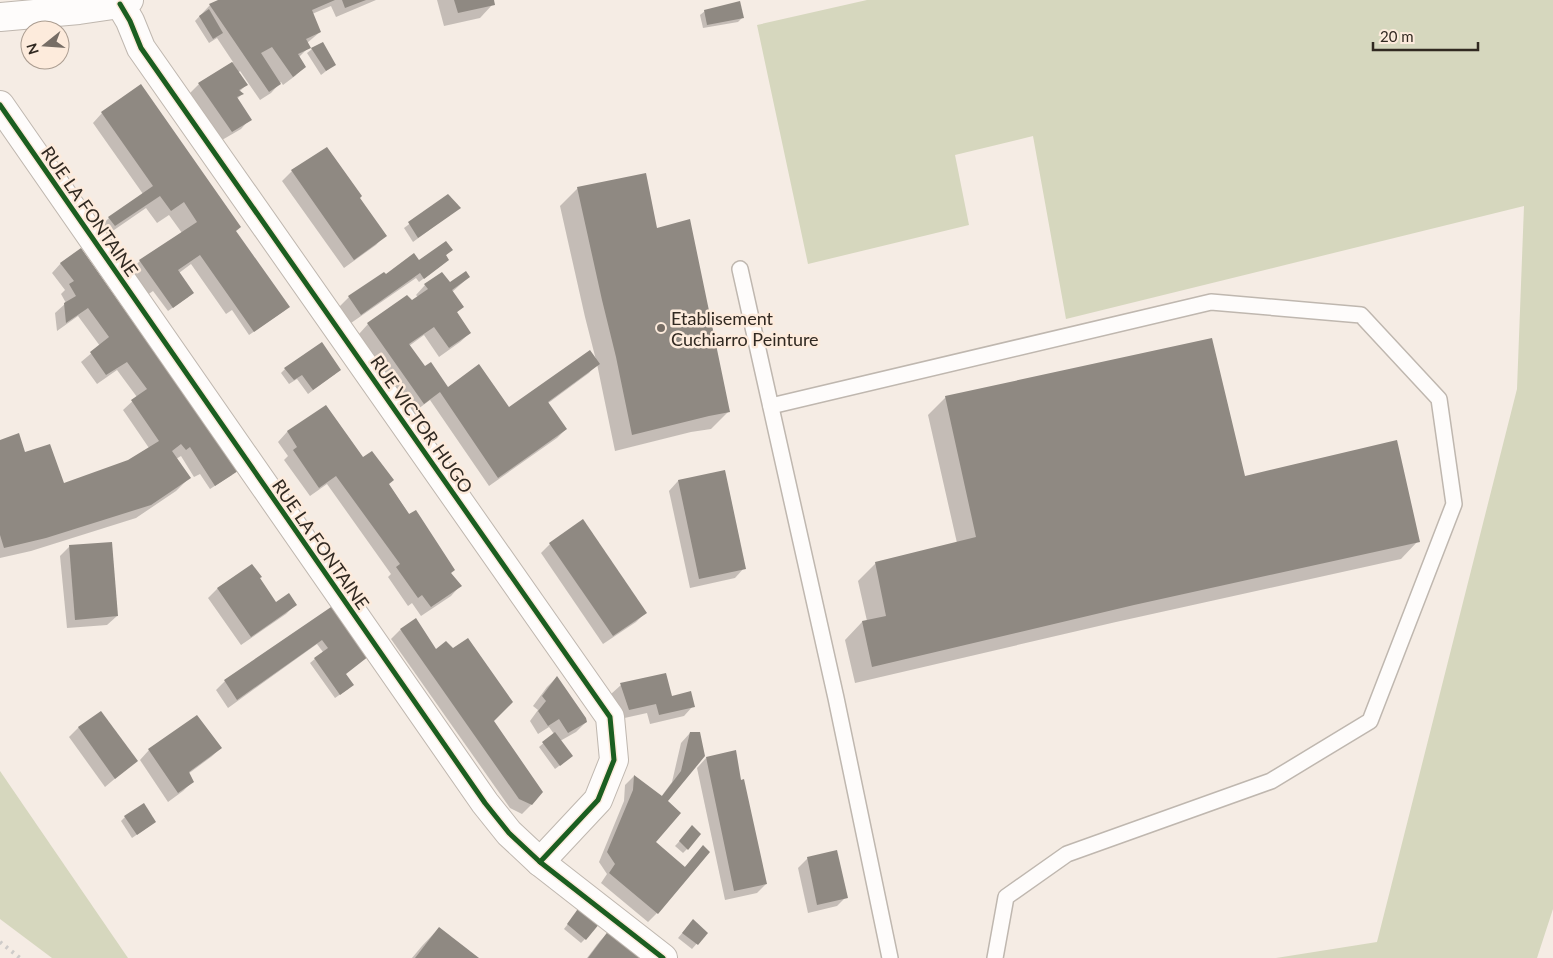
<svg xmlns="http://www.w3.org/2000/svg" width="1553" height="958" viewBox="0 0 1553 958" font-family="Lato,sans-serif">
  <rect width="100%" height="100%" fill="#f5ece4"/>
  <!-- green -->
  <g fill="#d6d7be">
    <path d="M 867,0 L 1553,0 L 1553,909 L 1537,958 L 1276,958 L 1377,942 L 1517,389 L 1524,206 L 1066,319 L 1033,136 L 955,155 L 969,225 L 808,264 L 757,25 Z"/>
    <path d="M 0,771 L 128,958 L 52,958 L 0,919 Z"/>
  </g>
  <!-- shadow -->
  <g fill="#0003">
    <path d="M 221,0 L 376,0 L 336,17 L 331,6 L 312,14 L 320,32 L 307,43 L 309,47 L 299,57 L 305,66 L 295,76 L 283,85 L 281,82 L 271,93 L 260,100 L 240,71 L 238,73 L 246,85 L 239,92 L 242,94 L 237,99 L 250,119 L 241,129 L 222,140 L 190,93 L 199,84 L 233,62 L 217,38 L 209,43 L 195,21 L 210,5 Z"/>
    <path d="M 437,0 L 492,0 L 493,4 L 480,18 L 444,26 Z"/>
    <path d="M 705,11 L 743,17 L 738,22 L 703,28 L 700,15 Z"/>
    <path d="M 312,49 L 334,65 L 321,75 L 307,53 Z"/>
    <path d="M 102,113 L 235,232 L 288,307 L 284,311 L 249,335 L 232,310 L 226,314 L 191,264 L 179,273 L 188,297 L 168,311 L 153,291 L 143,298 L 126,274 L 140,261 L 182,233 L 169,215 L 157,223 L 146,208 L 101,239 L 95,231 L 109,218 L 143,194 L 93,123 Z"/>
    <path d="M 327,148 L 359,198 L 385,235 L 376,245 L 344,268 L 282,181 L 292,171 Z"/>
    <path d="M 578,188 L 656,229 L 728,412 L 711,429 L 691,432 L 615,451 L 597,364 L 589,373 L 547,404 L 566,429 L 557,438 L 489,486 L 430,400 L 414,412 L 359,334 L 368,324 L 407,296 L 411,302 L 418,297 L 416,295 L 425,285 L 450,283 L 469,277 L 452,292 L 463,307 L 456,313 L 470,333 L 460,342 L 439,357 L 424,335 L 409,346 L 424,367 L 447,388 L 508,409 L 596,360 L 585,317 L 560,206 Z"/>
    <path d="M 448,195 L 459,208 L 413,242 L 404,228 Z"/>
    <path d="M 451,250 L 445,256 L 443,264 L 419,282 L 416,278 L 351,323 L 339,307 L 349,297 L 384,274 L 385,276 Z"/>
    <path d="M 61,263 L 232,475 L 210,489 L 200,474 L 194,477 L 181,456 L 176,459 L 189,478 L 176,491 L 136,518 L 31,551 L 0,558 L 0,441 L 25,453 L 64,484 L 128,461 L 149,448 L 123,410 L 137,397 L 117,370 L 97,384 L 81,362 L 100,346 L 78,316 L 57,331 L 55,313 L 66,303 L 61,294 L 65,290 L 52,273 Z"/>
    <path d="M 285,369 L 335,374 L 308,394 L 297,379 L 289,384 L 281,373 Z"/>
    <path d="M 946,397 L 1418,541 L 1401,559 L 1116,622 L 855,683 L 845,640 L 862,622 L 867,621 L 858,581 L 876,563 L 957,543 L 928,415 Z"/>
    <path d="M 325,407 L 363,459 L 388,484 L 460,586 L 451,596 L 421,616 L 412,603 L 408,606 L 388,577 L 391,574 L 327,484 L 310,496 L 284,460 L 288,456 L 278,442 L 287,432 Z"/>
    <path d="M 724,471 L 744,568 L 735,578 L 690,588 L 669,491 L 678,481 Z"/>
    <path d="M 550,544 L 645,613 L 636,622 L 603,644 L 541,553 Z"/>
    <path d="M 70,546 L 117,616 L 107,625 L 67,628 L 60,556 Z"/>
    <path d="M 252,565 L 258,579 L 276,604 L 296,604 L 286,614 L 241,645 L 208,598 L 217,589 Z"/>
    <path d="M 333,607 L 345,674 L 352,685 L 348,689 L 335,698 L 310,663 L 323,652 L 317,644 L 228,708 L 216,690 L 225,681 Z"/>
    <path d="M 400,630 L 436,651 L 493,721 L 531,805 L 522,814 L 510,808 L 391,639 Z"/>
    <path d="M 556,678 L 586,722 L 576,732 L 560,741 L 567,760 L 555,769 L 539,747 L 554,734 L 549,727 L 538,734 L 530,721 L 538,710 L 533,706 L 547,687 Z"/>
    <path d="M 621,685 L 693,706 L 684,716 L 650,724 L 647,713 L 620,719 L 611,694 Z"/>
    <path d="M 101,712 L 136,761 L 105,787 L 69,737 L 78,728 Z"/>
    <path d="M 690,733 L 704,755 L 667,801 L 655,842 L 684,868 L 703,847 L 657,913 L 648,922 L 601,883 L 607,874 L 599,862 L 624,801 L 625,785 L 634,776 L 661,797 L 672,782 L 681,743 Z"/>
    <path d="M 221,748 L 211,757 L 188,774 L 192,782 L 183,791 L 168,802 L 140,760 L 149,750 Z"/>
    <path d="M 706,758 L 740,781 L 766,884 L 757,893 L 725,900 L 697,768 Z"/>
    <path d="M 125,817 L 155,822 L 132,838 L 121,821 Z"/>
    <path d="M 688,832 L 687,849 L 683,853 L 675,846 Z"/>
    <path d="M 808,858 L 846,897 L 837,906 L 808,913 L 798,868 Z"/>
    <path d="M 580,908 L 585,939 L 581,943 L 564,929 Z"/>
    <path d="M 689,925 L 706,933 L 692,949 L 678,938 Z"/>
    <path d="M 439,928 L 477,958 L 412,958 L 422,946 Z"/>
    <path d="M 609,932 L 642,958 L 587,958 L 600,941 Z"/>
  </g>
  <!-- building -->
  <g fill="#8f8982">
    <path d="M 218,0 L 335,0 L 312,10 L 321,32 L 306,39 L 311,48 L 298,54 L 306,67 L 293,77 L 272,47 L 261,53 L 281,84 L 269,92 L 209,4 Z"/>
    <path d="M 342,0 L 366,0 L 345,8 Z"/>
    <path d="M 454,0 L 494,0 L 495,5 L 458,13 Z"/>
    <path d="M 740,1 L 744,18 L 707,25 L 704,10 Z"/>
    <path d="M 209,9 L 223,33 L 213,39 L 199,16 Z"/>
    <path d="M 323,42 L 336,65 L 326,71 L 311,48 Z"/>
    <path d="M 232,62 L 248,85 L 239,90 L 244,94 L 237,97 L 252,120 L 232,132 L 198,83 Z"/>
    <path d="M 141,84 L 241,227 L 236,231 L 290,307 L 254,332 L 200,255 L 178,270 L 194,293 L 173,308 L 139,260 L 197,222 L 184,202 L 171,211 L 160,196 L 115,226 L 108,217 L 153,186 L 101,112 Z"/>
    <path d="M 327,147 L 362,196 L 360,198 L 387,236 L 354,260 L 291,170 Z"/>
    <path d="M 646,173 L 657,228 L 690,219 L 730,412 L 709,416 L 632,435 L 616,357 L 602,300 L 577,187 Z"/>
    <path d="M 448,194 L 461,208 L 418,238 L 408,222 Z"/>
    <path d="M 446,241 L 453,250 L 446,255 L 449,260 L 424,279 L 420,273 L 361,315 L 348,296 L 384,272 L 386,274 L 414,253 L 419,260 Z"/>
    <path d="M 81,248 L 238,471 L 215,486 L 190,447 L 186,450 L 181,444 L 172,451 L 191,478 L 151,505 L 46,538 L 4,548 L 0,535 L 0,440 L 19,433 L 25,452 L 50,444 L 64,483 L 128,460 L 159,441 L 131,400 L 147,389 L 127,362 L 106,375 L 90,352 L 109,337 L 88,308 L 66,323 L 64,303 L 76,296 L 69,284 L 74,281 L 60,263 Z"/>
    <path d="M 466,271 L 470,277 L 452,290 L 464,307 L 457,312 L 471,333 L 449,348 L 434,327 L 409,344 L 425,366 L 431,362 L 448,387 L 479,364 L 509,407 L 590,350 L 600,364 L 548,402 L 567,429 L 498,478 L 440,392 L 424,404 L 367,323 L 407,295 L 412,300 L 428,289 L 424,284 L 442,272 L 450,282 Z"/>
    <path d="M 1212,338 L 1245,476 L 1397,440 L 1420,542 L 1134,605 L 872,667 L 862,621 L 886,616 L 875,562 L 976,537 L 945,396 Z"/>
    <path d="M 322,342 L 341,370 L 313,390 L 302,375 L 294,380 L 284,368 Z"/>
    <path d="M 326,405 L 363,457 L 372,451 L 394,480 L 389,484 L 409,514 L 416,510 L 455,570 L 451,573 L 462,586 L 431,607 L 422,595 L 418,598 L 396,567 L 400,564 L 336,476 L 319,488 L 293,450 L 297,447 L 287,431 Z"/>
    <path d="M 725,470 L 746,569 L 699,579 L 678,480 Z"/>
    <path d="M 583,519 L 647,613 L 613,636 L 549,543 Z"/>
    <path d="M 112,542 L 118,616 L 75,620 L 69,545 Z"/>
    <path d="M 252,564 L 262,577 L 260,578 L 276,602 L 289,593 L 297,605 L 251,637 L 217,588 Z"/>
    <path d="M 334,605 L 369,656 L 346,674 L 354,685 L 340,695 L 314,658 L 328,648 L 322,640 L 237,700 L 224,680 Z"/>
    <path d="M 416,618 L 436,649 L 446,641 L 453,648 L 468,638 L 513,702 L 494,721 L 543,792 L 532,805 L 519,799 L 400,629 Z"/>
    <path d="M 666,673 L 672,696 L 691,691 L 695,707 L 659,715 L 656,704 L 629,710 L 620,683 Z"/>
    <path d="M 557,676 L 586,718 L 587,722 L 568,733 L 559,719 L 548,726 L 538,711 L 546,701 L 542,696 Z"/>
    <path d="M 101,711 L 138,761 L 115,779 L 78,727 Z"/>
    <path d="M 197,715 L 222,748 L 189,772 L 194,782 L 178,793 L 148,749 Z"/>
    <path d="M 555,732 L 573,756 L 560,766 L 542,742 Z"/>
    <path d="M 690,732 L 700,732 L 705,756 L 668,801 L 681,813 L 656,842 L 685,867 L 703,845 L 710,852 L 658,914 L 609,873 L 615,864 L 607,852 L 633,790 L 634,775 L 662,796 L 681,771 Z"/>
    <path d="M 736,750 L 741,780 L 744,779 L 767,884 L 734,891 L 706,757 Z"/>
    <path d="M 144,803 L 156,822 L 137,835 L 124,816 Z"/>
    <path d="M 692,825 L 701,834 L 688,850 L 679,841 Z"/>
    <path d="M 837,850 L 848,898 L 817,905 L 807,857 Z"/>
    <path d="M 580,906 L 600,923 L 586,940 L 567,924 Z"/>
    <path d="M 693,919 L 708,933 L 698,945 L 682,933 Z"/>
    <path d="M 439,927 L 479,958 L 415,958 Z"/>
    <path d="M 609,930 L 644,958 L 588,958 Z"/>
  </g>
  <g fill="none" stroke-linecap="round" stroke-linejoin="round">
    <defs>
      <g id="service">
        <path d="M 740,269 L 836,698 L 890,958"/>
        <path d="M 771,406 L 1211,302 L 1361,315 L 1439,399 L 1454,504 L 1370,721 L 1271,781 L 1067,854 L 1006,897 L 995,958"/>
      </g>
      <g id="minor">
        <path d="M 120,4 L 130,21 L 141,48 L 610,717 L 614,760 L 598,800 L 540,862"/>
        <path d="M 0,17 L 79,10 L 120,4 L 129,0"/>
        <path d="M 0,105 L 485,803 L 509,833 L 540,862 L 663,958"/>
      </g>
    </defs>
    <!-- service casing -->
    <use href="#service" stroke="#bfb7af" stroke-width="18"/>
    <!-- minor casing -->
    <use href="#minor" stroke="#bfb7af" stroke-width="30"/>
    <!-- service -->
    <use href="#service" stroke="#fefcfb" stroke-width="15"/>
    <!-- minor -->
    <use href="#minor" stroke="#fefcfb" stroke-width="28"/>
    <!-- rail -->
    <path stroke="#cecbc9" stroke-width="4" stroke-dasharray="2.5 5" stroke-linecap="butt" d="M 0,942 L 20,958"/>
    <defs>
      <g id="cycleway">
        <path d="M 120,4 L 130,21 L 141,48 L 610,717 L 614,760 L 598,800 L 540,862"/>
        <path d="M 0,105 L 485,803 L 509,833 L 540,862 L 663,958"/>
      </g>
    </defs>
    <!-- cycleway casing -->
    <use href="#cycleway" stroke="#fdebdc" stroke-width="8"/>
    <!-- cycleway -->
    <use href="#cycleway" stroke="#1b5e20" stroke-width="5"/>
  </g>
  <!-- markers -->
  <circle fill="#766d65" stroke="#fdebdc" stroke-width="2" cx="661" cy="328" r="5"/>
  <g text-anchor="middle" dominant-baseline="central" stroke-width="5" stroke-linejoin="round" paint-order="stroke">
    <!-- street labels -->
    <g font-size="18" fill="#312921" stroke="#fdebdc">
      <text transform="translate(90 211) rotate(55)">RUE LA FONTAINE</text>
      <text transform="translate(422 424) rotate(55)">RUE VICTOR HUGO</text>
      <text transform="translate(321 544) rotate(55)">RUE LA FONTAINE</text>
    </g>
    <!-- poi labels -->
    <g font-size="18" fill="#312921" stroke="#fdebdc" text-anchor="start">
      <text x="671" y="318">Etablisement<tspan x="671" dy="21">Cuchiarro Peinture</tspan></text>
    </g>
  </g>
  <!-- north arrow -->
  <g transform="translate(45 45) rotate(253)"><circle r="24" fill="#fdebdc" stroke="#ab9d91"/>
  <path d="M0-4L9 19L0 12L-9 19Z" fill="#766d65"/>
  <text y="-8" font-size="14" font-weight="bold" text-anchor="middle" fill="#312921">N</text>
  </g>
  <!-- scale -->
  <path d="M1373 42v8h105v-8" fill="none" stroke="#312921" stroke-width="2.5"/>
  <text x="1380" y="42" font-size="15" fill="#312921" stroke="#fdebdc" stroke-width="4" paint-order="stroke">20 m</text>
</svg>
